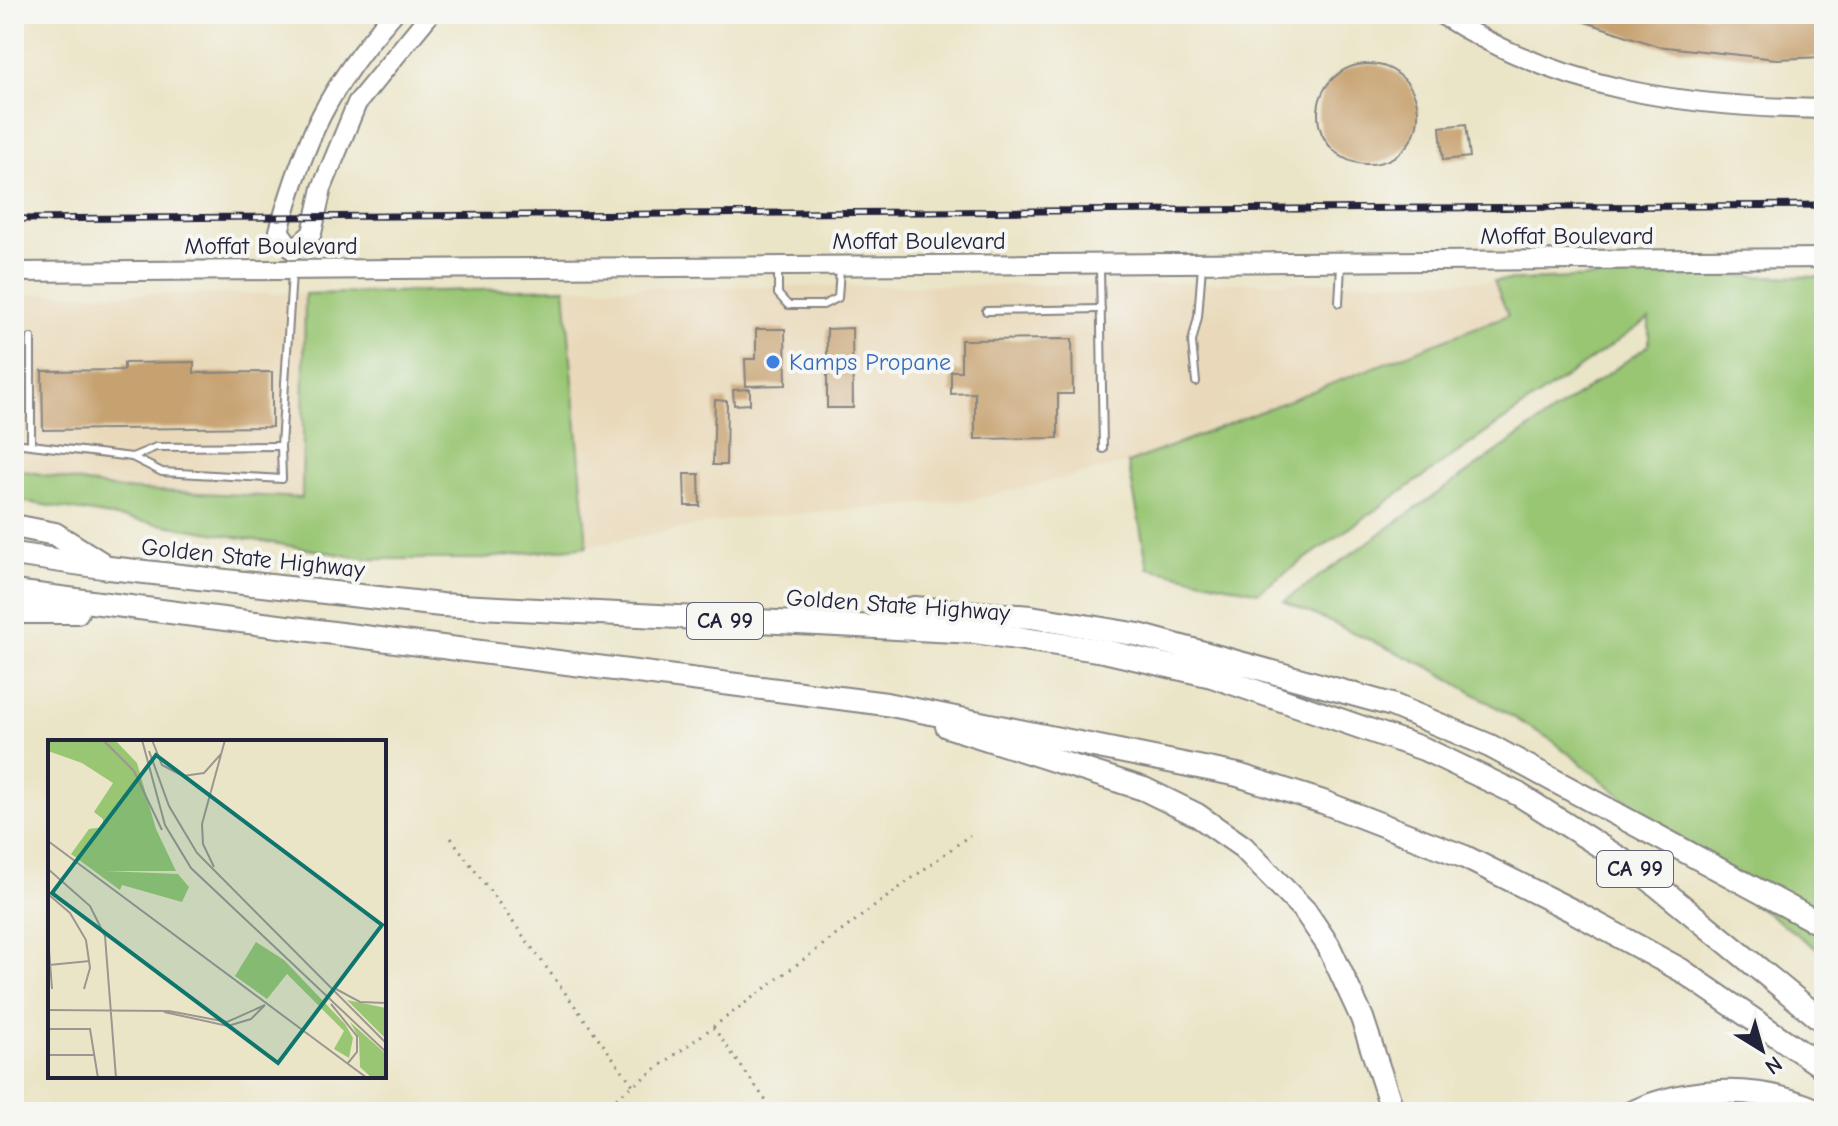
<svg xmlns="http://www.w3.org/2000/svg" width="1838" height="1126" viewBox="0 0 1838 1126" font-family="'Comic Neue',sans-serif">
  <rect width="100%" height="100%" fill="#f6f6f2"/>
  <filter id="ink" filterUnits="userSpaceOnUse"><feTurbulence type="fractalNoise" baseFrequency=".0125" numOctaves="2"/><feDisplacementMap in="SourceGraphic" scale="16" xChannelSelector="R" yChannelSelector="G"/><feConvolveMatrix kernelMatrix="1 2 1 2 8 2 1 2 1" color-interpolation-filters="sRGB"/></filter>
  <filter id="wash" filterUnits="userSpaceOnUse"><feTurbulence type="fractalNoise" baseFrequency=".006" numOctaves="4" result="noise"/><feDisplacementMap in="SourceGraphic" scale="32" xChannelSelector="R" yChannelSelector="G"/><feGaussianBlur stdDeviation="1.8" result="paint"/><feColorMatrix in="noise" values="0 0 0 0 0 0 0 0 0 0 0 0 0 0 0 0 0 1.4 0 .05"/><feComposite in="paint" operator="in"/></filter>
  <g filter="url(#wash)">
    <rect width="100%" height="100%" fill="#ebe5c8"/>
    <!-- built -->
    <g fill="#e9d9ba">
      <path d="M 1494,281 L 1509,315 L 1128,463 L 975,499 L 733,519 L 587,546 L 565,288 Z"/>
      <path d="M 14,294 L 305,294 L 302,498 L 117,489 L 14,469 Z"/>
    </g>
    <!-- green -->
    <g fill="#99c673" stroke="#5e7457" stroke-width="2">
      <path d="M 1652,275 L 1824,277 L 1824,954 L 1766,912 L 1553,741 L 1429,667 L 1284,601 L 1649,345 L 1649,319 L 1258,592 L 1148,568 L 1128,463 L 1508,315 L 1494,281 Z"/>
      <path d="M 565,288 L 587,546 L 479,559 L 368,559 L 14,500 L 14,469 L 117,489 L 302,498 L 305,294 Z"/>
    </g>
    <g id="blocks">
      <!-- building -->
      <g fill="#c7a271">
        <path d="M 1562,14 L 1824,15 L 1824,57 L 1776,59 L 1657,46 Z"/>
        <circle cx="1368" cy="114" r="50"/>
        <path d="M 1466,124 L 1470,157 L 1443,160 L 1440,127 Z"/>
        <path d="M 852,328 L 853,408 L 827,408 L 827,329 Z"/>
        <path d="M 756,329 L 785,329 L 786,385 L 746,386 L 745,359 L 756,359 Z"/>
        <path d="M 1072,339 L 1073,394 L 1058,394 L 1058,438 L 975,439 L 975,393 L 951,394 L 951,371 L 961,371 L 961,340 Z"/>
        <path d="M 194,362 L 194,373 L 272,372 L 272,427 L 43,430 L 42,371 L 124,370 L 124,363 Z"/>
        <path d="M 750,389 L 750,404 L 734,405 L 733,390 Z"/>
        <path d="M 715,400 L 727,401 L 726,465 L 713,465 Z"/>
        <path d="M 684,474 L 699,474 L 700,506 L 685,506 Z"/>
      </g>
    </g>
  </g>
  <g filter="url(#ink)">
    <use href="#blocks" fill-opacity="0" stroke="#868482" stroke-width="2"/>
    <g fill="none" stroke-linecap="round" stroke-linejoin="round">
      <defs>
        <g id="lane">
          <path d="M 1100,267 L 1103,449"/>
          <path d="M 778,268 L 778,294 L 788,305 L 823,305 L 838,298 L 840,269"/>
          <path d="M 1339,303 L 1341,265"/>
          <path d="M 986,311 L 1101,309"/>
          <path d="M 31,338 L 31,445"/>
          <path d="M 1196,382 L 1192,342 L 1198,317 L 1202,266"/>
          <path d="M 14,443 L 132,457 L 156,447 L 281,446"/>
          <path d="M 132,457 L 162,472 L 282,479 L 281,446 L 292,273"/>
        </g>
        <g id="secondary">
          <path d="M 1440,14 C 1562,91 1683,107 1824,109"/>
          <path d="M 293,250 L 312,233 L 322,188 L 357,103 L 430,14"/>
          <path d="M 293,250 L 279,231 C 305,138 328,88 393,14"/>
          <path d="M 14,272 L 1824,258"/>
        </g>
        <g id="highway">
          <path d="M 14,526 L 55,534 L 101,563"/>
          <path d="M 14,554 L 109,568 L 441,605 L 975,632 L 1104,651 L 1212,676 L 1424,749 L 1518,794 L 1638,870 L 1824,1022"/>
          <path d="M 14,592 L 886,704 L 1238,775 L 1323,802 L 1465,857 L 1571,910 L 1681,970 L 1824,1068"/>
          <path d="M 14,612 L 77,612"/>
          <path d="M 878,624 L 914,608 L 1031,617 L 1139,635 L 1392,705 L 1490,746 L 1824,926"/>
          <path d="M 947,726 L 1144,789 L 1197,815 L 1243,847 L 1305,911 L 1328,945 L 1362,1018 L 1393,1112"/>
          <path d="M 1633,1112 C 1691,1086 1762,1084 1820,1112"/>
        </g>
      </defs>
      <!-- lane casing -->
      <use href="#lane" stroke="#868482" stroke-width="10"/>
      <!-- secondary casing -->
      <use href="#secondary" stroke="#868482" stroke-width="22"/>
      <!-- highway casing -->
      <use href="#highway" stroke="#868482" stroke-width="26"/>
      <!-- path -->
      <g stroke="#868482" stroke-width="3" stroke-dasharray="2 6" stroke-linecap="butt">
        <path d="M 451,838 L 633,1085"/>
        <path d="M 713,1027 L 970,835"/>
        <path d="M 597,1112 L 713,1027 L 774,1112"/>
      </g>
      <!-- lane -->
      <use href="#lane" stroke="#fff" stroke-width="6"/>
      <!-- secondary -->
      <use href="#secondary" stroke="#fff" stroke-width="18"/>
      <!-- highway -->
      <use href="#highway" stroke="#fff" stroke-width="22"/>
      <defs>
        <path id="rail" d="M 14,219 L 1824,205"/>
      </defs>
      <!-- rail casing -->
      <use href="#rail" stroke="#22223b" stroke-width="7"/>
      <!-- rail -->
      <use href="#rail" stroke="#f6f6f2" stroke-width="4" stroke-dasharray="12" stroke-linecap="butt"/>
    </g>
  </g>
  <!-- markers -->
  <circle fill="#3f7fe0" stroke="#f6f6f2" stroke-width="3" cx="773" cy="362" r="8"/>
  <g text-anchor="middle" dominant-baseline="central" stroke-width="8" stroke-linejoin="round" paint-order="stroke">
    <!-- shield labels -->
    <g fill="#f6f6f2" stroke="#626272" stroke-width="2">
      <rect x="687" y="603" width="76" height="36" rx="6"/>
      <rect x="1597" y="851" width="76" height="36" rx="6"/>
    </g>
    <g font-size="22" font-weight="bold" fill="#22223b">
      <text x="725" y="621">CA 99</text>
      <text x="1635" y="869">CA 99</text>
    </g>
    <!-- street labels -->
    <g font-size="24" fill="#22223b" stroke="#f6f6f2">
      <text x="1567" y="236">Moffat Boulevard</text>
      <text x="919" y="241">Moffat Boulevard</text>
      <text x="271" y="246">Moffat Boulevard</text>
      <text transform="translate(253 558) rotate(6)">Golden State Highway</text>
      <text transform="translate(898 605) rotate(4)">Golden State Highway</text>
    </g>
    <!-- shop labels -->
    <g font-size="24" fill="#366cbe" stroke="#f6f6f2" text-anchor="start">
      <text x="789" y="362">Kamps Propane</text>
    </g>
  </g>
  <!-- overview -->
  <g transform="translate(48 740)">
    <rect width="338" height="338" fill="#ebe5c8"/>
    <path d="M 67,0 L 89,23 L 108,89 L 128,131 L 57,131 L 130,134 L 141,147 L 134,162 L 74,145 L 72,150 L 23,114 L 41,89 L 55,87 L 55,79 L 46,72 L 65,43 L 34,23 L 0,11 L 0,1 ZM 208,202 L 236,220 L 297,284 L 305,298 L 301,318 L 286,309 L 296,291 L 239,234 L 219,259 L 187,236 ZM 299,260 L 338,268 L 338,299 ZM 302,282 L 338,314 L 338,338 L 324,338 L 312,327 L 311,298 Z" fill="#99c673"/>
    <path fill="none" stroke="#9b9790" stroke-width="2" d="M 55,0 L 86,31 L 114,90M 94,0 L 117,85 L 143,128 L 338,312M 104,0 L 114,25 L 135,36 L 156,33 L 173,14M 101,11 L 121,66 L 149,113 L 338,303M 0,101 L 319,338M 166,127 L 155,104 L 154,84 L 177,0M 0,129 L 42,166 L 57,196 L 68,338M 0,154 L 22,173 L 38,200 L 42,228 L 36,249M 0,196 L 4,249M 1,225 L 42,221M 288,249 L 312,262 L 338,263M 283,264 L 309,296 L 309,312 L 300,323M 0,270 L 121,271 L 179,282 L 217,265M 116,272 L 180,286 L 203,279 L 217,265M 0,289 L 42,289 L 50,338M 0,315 L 46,315"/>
    <path fill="#0f766e" fill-opacity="0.15" stroke="#0f766e" stroke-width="4" d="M 108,15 L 334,185 L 230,323 L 4,153 Z"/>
    <rect width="338" height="338" fill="none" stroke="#22223b" stroke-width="4"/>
  </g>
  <!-- margin -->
  <rect width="1838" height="1126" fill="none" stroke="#f6f6f2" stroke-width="48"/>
  <!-- north arrow -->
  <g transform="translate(1762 1050) rotate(143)" stroke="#f6f6f2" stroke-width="6" paint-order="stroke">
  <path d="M0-6L14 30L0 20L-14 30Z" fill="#22223b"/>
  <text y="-12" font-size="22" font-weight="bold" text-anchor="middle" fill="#22223b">N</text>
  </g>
</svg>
